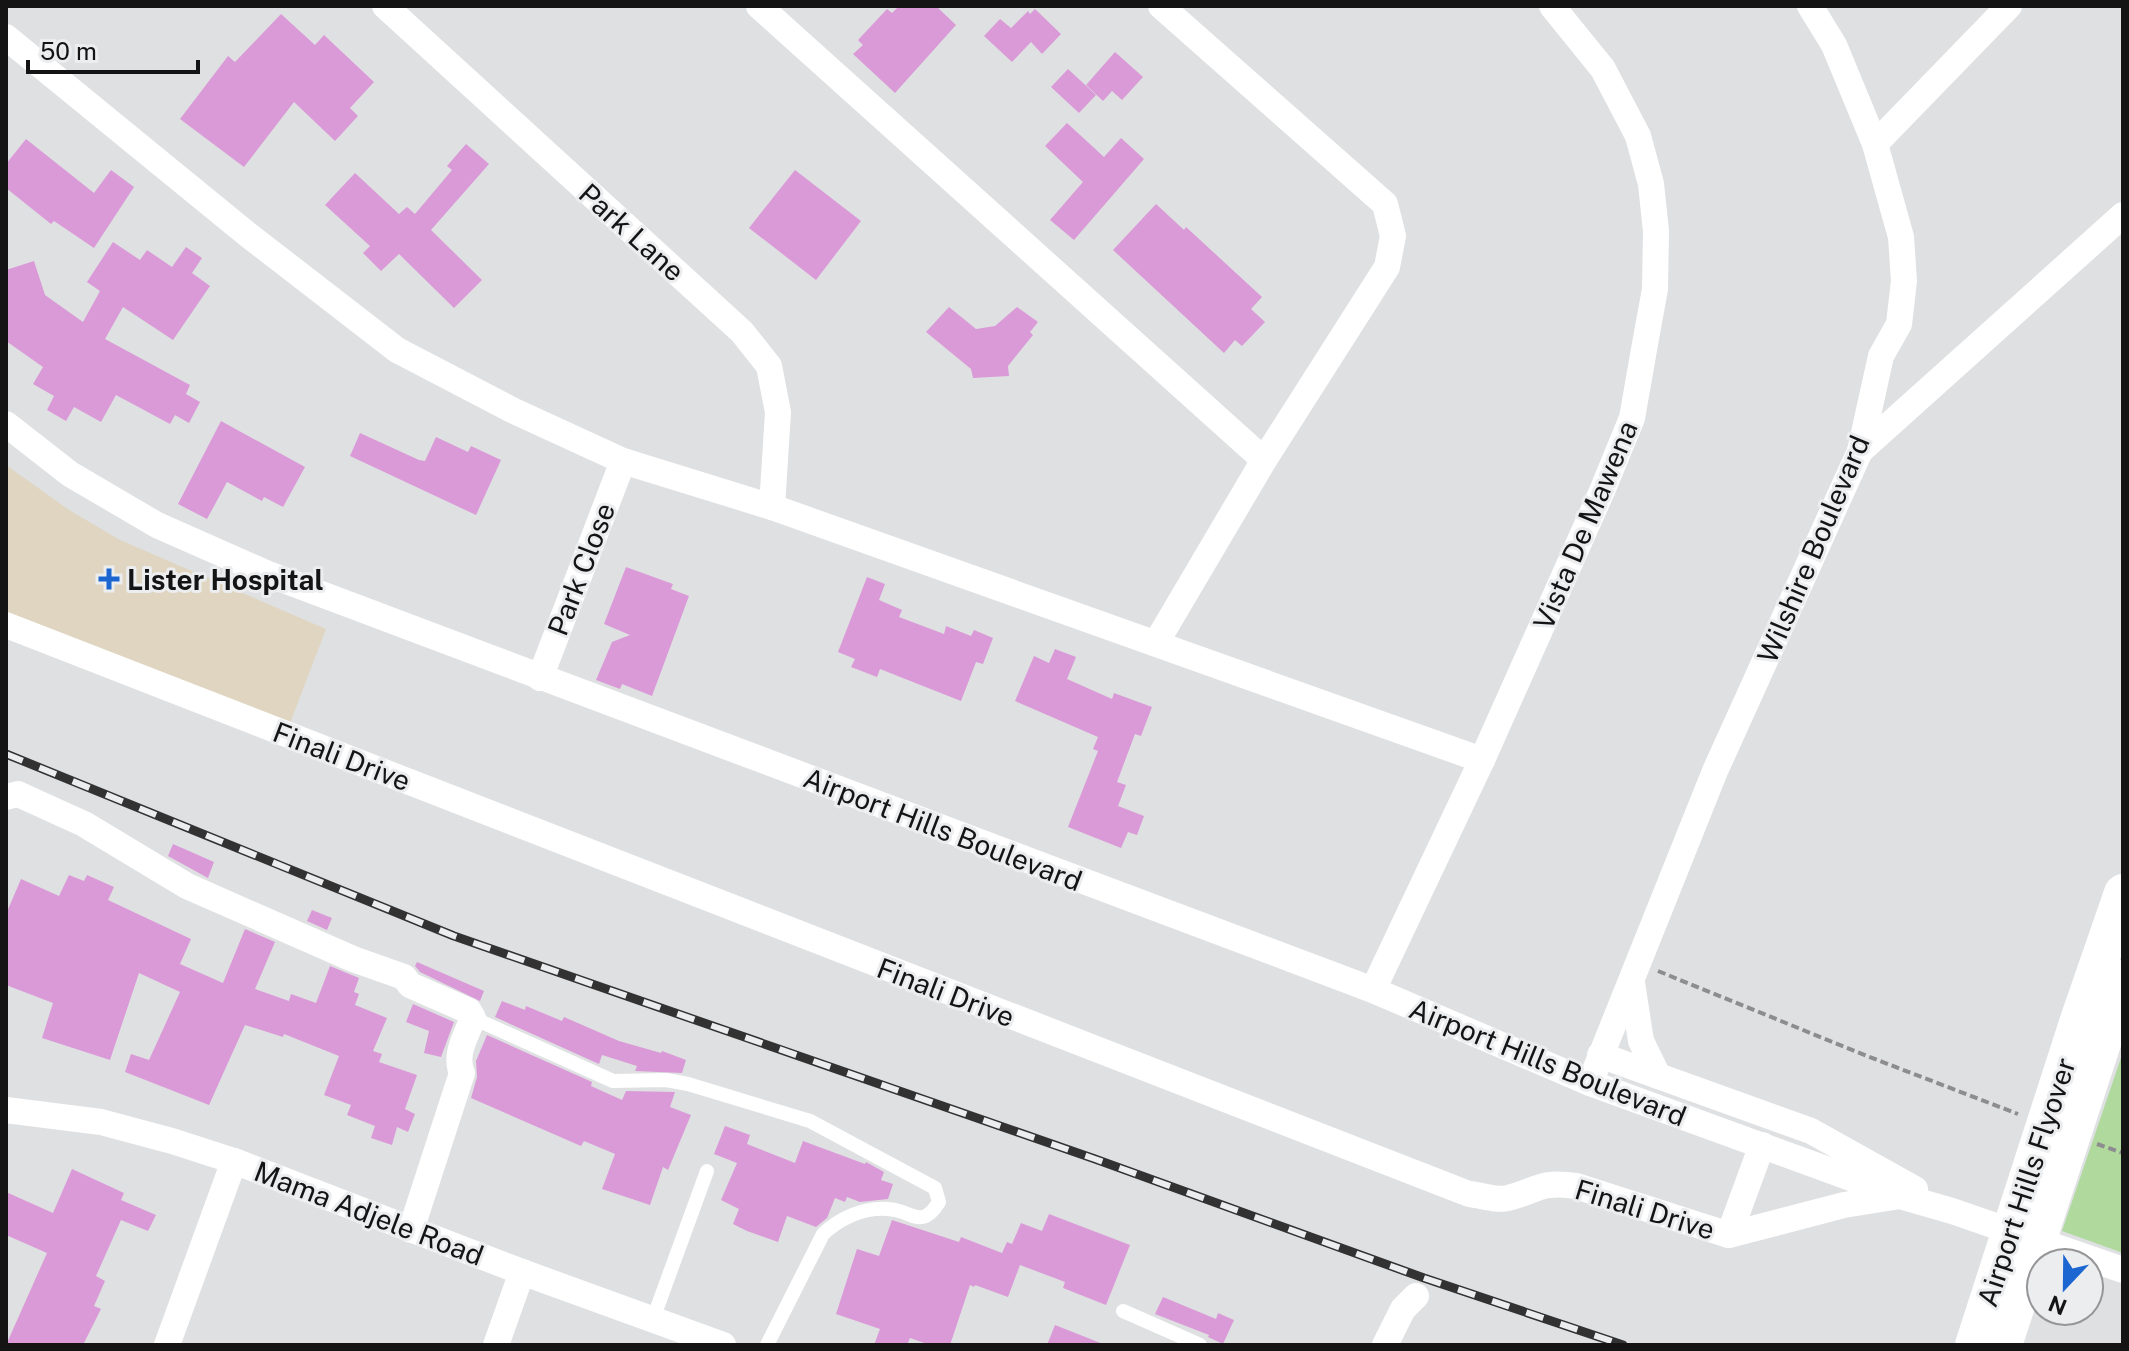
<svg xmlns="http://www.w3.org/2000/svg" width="2129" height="1351" viewBox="0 0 2129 1351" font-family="'Public Sans',sans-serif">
  <rect width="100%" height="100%" fill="#dfe0e2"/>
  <!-- medical -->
  <path fill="#dfd5c0" d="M 6,465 L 69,510 L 120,540 L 326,629 L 287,731 L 6,619 Z"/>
  <!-- green -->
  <path fill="#afd99d" d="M 2123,1052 L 2123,1253 L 2062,1231 Z"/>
  <!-- building -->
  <g fill="#da9ad8">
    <path d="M 899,6 L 936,6 L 956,25 L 895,93 L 853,54 L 863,45 L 858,40 L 887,9 L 892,13 Z"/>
    <path d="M 1035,9 L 1061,34 L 1042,54 L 1031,42 L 1012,62 L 984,36 L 1000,19 L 1011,28 L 1028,11 L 1030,14 Z"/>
    <path d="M 281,14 L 315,45 L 324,35 L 374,82 L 350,108 L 358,116 L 335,141 L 294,102 L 244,167 L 180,119 L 228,56 L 235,62 Z"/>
    <path d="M 1115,52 L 1143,77 L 1122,100 L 1112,91 L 1103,101 L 1086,85 Z"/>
    <path d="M 1068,69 L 1096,95 L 1079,113 L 1051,87 Z"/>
    <path d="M 1067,123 L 1104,157 L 1121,138 L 1144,159 L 1074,240 L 1050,220 L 1083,182 L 1045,146 Z"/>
    <path d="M 26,139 L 94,193 L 111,170 L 134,187 L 94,248 L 54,221 L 51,224 L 6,188 L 6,164 Z"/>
    <path d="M 466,144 L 489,164 L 431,230 L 482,280 L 454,308 L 399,254 L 381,271 L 363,253 L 370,246 L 325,205 L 355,173 L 399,214 L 407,207 L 415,214 L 452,170 L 447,166 Z"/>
    <path d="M 795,170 L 861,221 L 816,280 L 749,228 Z"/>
    <path d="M 1156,204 L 1184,230 L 1186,227 L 1262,297 L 1251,309 L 1265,322 L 1242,346 L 1235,340 L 1224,353 L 1113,250 Z"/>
    <path d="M 113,242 L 140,260 L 147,250 L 172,267 L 186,247 L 202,258 L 192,273 L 210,286 L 173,340 L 123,307 L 105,339 L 190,385 L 186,394 L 200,402 L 189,423 L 175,415 L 170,424 L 116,395 L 101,422 L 74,407 L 66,421 L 47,410 L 54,396 L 33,384 L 43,367 L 6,341 L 6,270 L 34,261 L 45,295 L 83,322 L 100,291 L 87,282 Z"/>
    <path d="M 949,307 L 976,329 L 995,326 L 1017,307 L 1038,322 L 1030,332 L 1033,335 L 1008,366 L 1009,376 L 973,378 L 971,369 L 926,332 Z"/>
    <path d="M 221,421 L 305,467 L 283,507 L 264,497 L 262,501 L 227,482 L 207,519 L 178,504 Z"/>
    <path d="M 360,433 L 419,460 L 425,461 L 436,437 L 468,452 L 471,446 L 501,460 L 476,515 L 350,456 Z"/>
    <path d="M 626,567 L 673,584 L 671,589 L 689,596 L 652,696 L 622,684 L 620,689 L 596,680 L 612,642 L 630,635 L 604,624 Z"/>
    <path d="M 867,577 L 885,584 L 879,600 L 902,610 L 899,617 L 944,634 L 946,626 L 971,636 L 974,630 L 993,638 L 983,664 L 976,662 L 961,701 L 880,669 L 877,677 L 851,667 L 855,659 L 838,652 Z"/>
    <path d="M 1055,649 L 1076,657 L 1067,679 L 1112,699 L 1114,693 L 1152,707 L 1141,736 L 1135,734 L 1117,782 L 1126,785 L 1118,806 L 1144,816 L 1137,835 L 1128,832 L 1121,848 L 1068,827 L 1098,751 L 1093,749 L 1098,737 L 1015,701 L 1034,656 L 1049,663 Z"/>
    <path d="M 173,844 L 214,862 L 208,878 L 168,856 Z"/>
    <path d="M 69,875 L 84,881 L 87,875 L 114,887 L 108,900 L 191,939 L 180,964 L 223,983 L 245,929 L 275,942 L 255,989 L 289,1001 L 291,994 L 316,1003 L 330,966 L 359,978 L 354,992 L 359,994 L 355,1005 L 387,1018 L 373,1051 L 382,1054 L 379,1062 L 417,1075 L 405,1109 L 415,1114 L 408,1132 L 397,1127 L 392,1145 L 371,1138 L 375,1126 L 347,1115 L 351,1105 L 324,1095 L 339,1056 L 284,1034 L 283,1037 L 245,1025 L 209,1105 L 125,1072 L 131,1054 L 149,1060 L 180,992 L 139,973 L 110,1060 L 42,1038 L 53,1003 L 6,985 L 6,914 L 21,879 L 59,896 Z"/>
    <path d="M 312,910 L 332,918 L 327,930 L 307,921 Z"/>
    <path d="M 417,962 L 484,991 L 480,1001 L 420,972 L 415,966 Z"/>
    <path d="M 502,1001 L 525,1010 L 526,1006 L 562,1021 L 564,1017 L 619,1041 L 661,1053 L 662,1051 L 686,1060 L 682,1073 L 635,1071 L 637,1066 L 602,1055 L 599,1064 L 495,1017 Z"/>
    <path d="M 413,1004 L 454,1022 L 441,1057 L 424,1053 L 429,1031 L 406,1022 Z"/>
    <path d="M 487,1035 L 592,1082 L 591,1086 L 622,1100 L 626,1091 L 675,1092 L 670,1107 L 691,1115 L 668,1170 L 663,1167 L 650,1205 L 602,1189 L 615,1154 L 584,1141 L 581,1146 L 471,1098 L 477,1077 L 476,1061 Z"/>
    <path d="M 725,1126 L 750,1135 L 747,1144 L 795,1163 L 803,1141 L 865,1164 L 866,1162 L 884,1172 L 881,1180 L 893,1184 L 888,1199 L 860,1202 L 847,1197 L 845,1202 L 835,1198 L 827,1218 L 816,1227 L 787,1216 L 778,1242 L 747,1231 L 733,1224 L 739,1209 L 721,1200 L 737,1163 L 714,1154 Z"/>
    <path d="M 72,1169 L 124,1193 L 121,1200 L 156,1215 L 148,1231 L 121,1220 L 96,1276 L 105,1281 L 94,1306 L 101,1309 L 83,1345 L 6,1345 L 47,1253 L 6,1235 L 6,1192 L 53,1213 Z"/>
    <path d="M 1049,1214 L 1130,1245 L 1106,1305 L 1063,1288 L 1065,1282 L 1020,1265 L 1008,1297 L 975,1285 L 974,1287 L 970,1285 L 950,1345 L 930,1345 L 910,1338 L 907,1345 L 874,1345 L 880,1329 L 836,1314 L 857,1249 L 879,1256 L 892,1220 L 959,1242 L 961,1237 L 1002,1253 L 1007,1242 L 1012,1244 L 1021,1223 L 1042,1231 Z"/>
    <path d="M 1163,1297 L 1216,1319 L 1218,1313 L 1234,1320 L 1223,1344 L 1208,1337 L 1209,1335 L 1155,1314 Z"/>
    <path d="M 1055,1325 L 1103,1344 L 1103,1345 L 1047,1345 Z"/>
  </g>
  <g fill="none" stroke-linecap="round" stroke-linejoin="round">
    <!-- path -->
    <g stroke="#8d8d8f" stroke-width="4" stroke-dasharray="8 4" stroke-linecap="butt">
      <path d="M 1658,971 L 1867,1056 L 2018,1114"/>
      <path d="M 2097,1144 L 2123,1153"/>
    </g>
    <!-- service -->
    <g stroke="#fff" stroke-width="14">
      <path d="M 473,1018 L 613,1081 L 666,1080 L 688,1084 L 810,1121 L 935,1188 L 939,1202 C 921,1231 912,1210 888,1209 C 864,1207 840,1218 823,1234 L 767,1345"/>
      <path d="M 1123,1311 L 1200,1345"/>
      <path d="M 653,1319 L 707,1171"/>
    </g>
    <!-- minor -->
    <g stroke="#fff" stroke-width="26">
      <path d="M 385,6 L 742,332 L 769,366 L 778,412 L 772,507"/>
      <path d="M 759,6 L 1264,460"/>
      <path d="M 6,37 L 247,234 L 397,350 L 512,410 L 623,461 L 772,507 L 1482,760"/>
      <path d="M 1875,144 L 2009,6"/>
      <path d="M 6,424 L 70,474 L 157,525 L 268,574 L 1373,990 L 1590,1083 L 1900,1196 L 1952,1211 L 2123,1270"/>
      <path d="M 1860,451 L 2123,215"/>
      <path d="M 6,625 L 1469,1194 C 1481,1195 1497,1201 1508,1198 C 1539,1190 1539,1181 1576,1186 L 1729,1235 L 1844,1205 L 1900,1196"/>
      <path d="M 1156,643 L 1264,460 L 1387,267 L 1393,236 L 1385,204 L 1161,6"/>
      <path d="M 540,678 L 623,461"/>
      <path d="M 6,797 L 18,794 L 84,824 L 187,886 L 353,959 L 404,977 L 410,985 L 469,1011 L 473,1018 C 466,1036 454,1055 462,1073 L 411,1230"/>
      <path d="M 1632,983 L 1641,1041 L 1658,1076"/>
      <path d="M 1373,990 L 1482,760 L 1602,491 L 1632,418 L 1645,344 L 1655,289 L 1656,231 L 1651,184 L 1638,136 L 1603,69 L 1552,6"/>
      <path d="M 1600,1055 L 1811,1131 L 1915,1189"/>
      <path d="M 1590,1083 L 1715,771 L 1860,451 L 1881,356 L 1899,324 L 1904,281 L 1901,237 L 1875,144 L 1834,45 L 1810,6"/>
      <path d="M 6,1110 L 101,1122 L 172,1141 L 234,1161 L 522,1272 L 723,1345"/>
      <path d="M 1729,1235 L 1762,1145"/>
      <path d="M 167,1345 L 234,1161"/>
      <path d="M 496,1345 L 522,1272"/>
      <path d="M 1385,1345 L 1403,1309 L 1416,1296"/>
    </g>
    <!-- secondary -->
    <g stroke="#fff" stroke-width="38">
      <path d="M 1974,1345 L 2079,1020 L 2123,893"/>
      <path d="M 2003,1345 L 2123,979"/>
    </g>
    <defs>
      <path id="rail" d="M 6,754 L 454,936 L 1095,1159 L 1424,1278 L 1623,1345"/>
    </defs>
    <!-- rail casing -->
    <use href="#rail" stroke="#323233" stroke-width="9"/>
    <!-- rail -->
    <use href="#rail" stroke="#ecedef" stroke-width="6" stroke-dasharray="18" stroke-linecap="butt"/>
  </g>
  <!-- markers -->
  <path fill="#1c66d1" stroke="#ecedef" stroke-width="3" d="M105 567h8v8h8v8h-8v8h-8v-8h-8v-8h8z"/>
  <g text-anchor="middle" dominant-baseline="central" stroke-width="6" stroke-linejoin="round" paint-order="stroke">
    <!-- street labels -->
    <g font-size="28" fill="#141415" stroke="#ecedef">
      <text transform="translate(632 232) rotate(42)">Park Lane</text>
      <text transform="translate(1585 525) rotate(-67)">Vista De Mawena</text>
      <text transform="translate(1813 549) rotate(-67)">Wilshire Boulevard</text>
      <text transform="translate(581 569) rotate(-69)">Park Close</text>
      <text transform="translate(342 756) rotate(21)">Finali Drive</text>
      <text transform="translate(943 829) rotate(21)">Airport Hills Boulevard</text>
      <text transform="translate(946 992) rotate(21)">Finali Drive</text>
      <text transform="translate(1548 1062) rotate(22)">Airport Hills Boulevard</text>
      <text transform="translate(2026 1182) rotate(-72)">Airport Hills Flyover</text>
      <text transform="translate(1645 1209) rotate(17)">Finali Drive</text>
      <text transform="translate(369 1213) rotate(21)">Mama Adjele Road</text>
    </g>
    <!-- poi labels -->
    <g font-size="28" font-weight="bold" fill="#141415" stroke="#ecedef" text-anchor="start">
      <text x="127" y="579">Lister Hospital</text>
    </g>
  </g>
  <!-- border -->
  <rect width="2129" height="1351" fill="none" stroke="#141415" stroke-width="16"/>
  <!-- north arrow -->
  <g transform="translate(2065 1287) rotate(202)"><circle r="38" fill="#ecedef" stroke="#969698" stroke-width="2"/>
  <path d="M0-6L14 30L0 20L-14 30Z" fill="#1c66d1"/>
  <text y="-12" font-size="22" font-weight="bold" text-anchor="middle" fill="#141415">N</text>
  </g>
  <!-- scale -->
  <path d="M28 60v12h170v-12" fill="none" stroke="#141415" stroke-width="4"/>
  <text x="40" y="60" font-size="24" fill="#141415" stroke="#ecedef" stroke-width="6" paint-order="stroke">50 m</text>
</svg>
